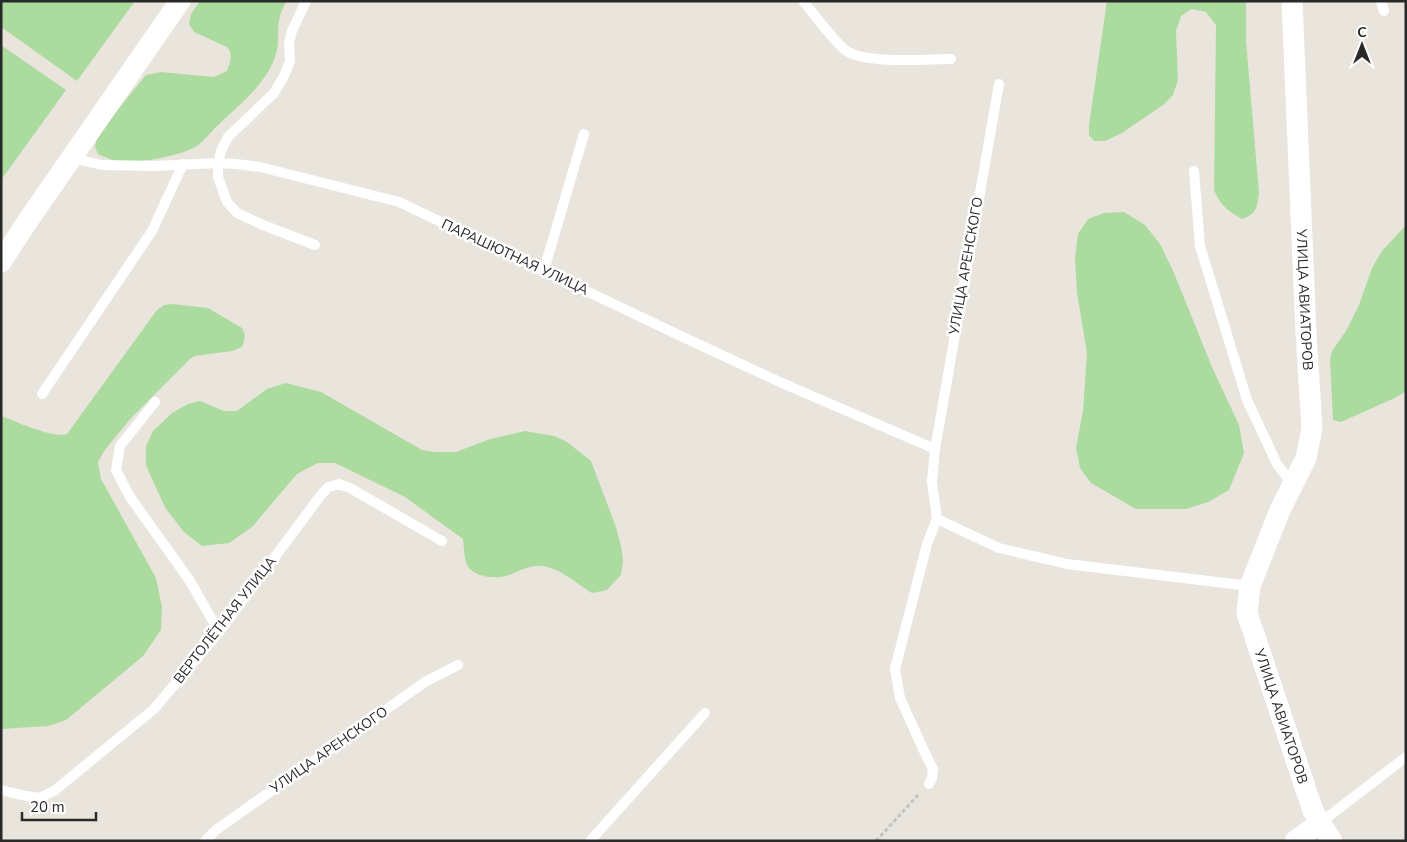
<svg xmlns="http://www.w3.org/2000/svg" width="1407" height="842" viewBox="0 0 1407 842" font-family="'Nunito Sans',sans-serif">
  <rect width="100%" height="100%" fill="#eae5dc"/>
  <!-- green -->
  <g fill="#abdb9e">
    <path d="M 1,1 L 135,1 L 77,81 L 1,27 Z"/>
    <path d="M 200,1 L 287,1 C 272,23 283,39 274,60 C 263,87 238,106 217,126 C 211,132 205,140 198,145 C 183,156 139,163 120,162 C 113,161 105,157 98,154 L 95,147 L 98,134 L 146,75 L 161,72 L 214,77 L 227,71 C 230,62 234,55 227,47 L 194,32 L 189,24 L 191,14 Z"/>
    <path d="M 1107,1 L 1246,1 L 1246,41 L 1259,193 C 1257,207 1257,214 1242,219 C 1227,210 1221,206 1214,190 L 1216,25 L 1206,12 L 1192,9 L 1181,16 L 1176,31 L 1178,80 L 1173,95 L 1163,105 L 1122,133 L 1105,141 L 1094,141 L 1089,135 L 1089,125 Z"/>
    <path d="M 1,45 L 66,90 L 1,180 Z"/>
    <path d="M 1124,212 L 1145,225 L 1160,244 L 1174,273 L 1212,367 L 1239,425 L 1244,453 L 1229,490 L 1208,502 L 1186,509 L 1136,509 L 1091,483 L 1080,468 L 1076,448 L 1083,411 L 1087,353 L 1077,293 L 1075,258 L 1078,234 L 1088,219 L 1104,213 Z"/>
    <path d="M 1406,225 L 1406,391 L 1397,397 L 1341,422 L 1333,420 L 1330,360 L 1332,351 L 1346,331 L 1359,305 L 1372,268 L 1382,251 Z"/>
    <path d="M 172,304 L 208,308 L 242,328 C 246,335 245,339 242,347 L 232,351 L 195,356 L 191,358 L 131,418 L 104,451 L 98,462 L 101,479 L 156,578 L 162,607 L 161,630 L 143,656 L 66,720 L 49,726 L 1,729 L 1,416 C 15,421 54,439 67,434 L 157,310 L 164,305 Z"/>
    <path d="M 286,383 L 321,392 L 422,450 L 435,452 L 456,452 L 490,439 L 525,431 L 554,436 L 567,442 L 591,461 L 616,527 L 621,546 L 623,560 L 621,575 L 607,590 L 592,593 C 577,584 560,568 542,566 C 527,564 515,575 501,577 C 490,578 473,576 467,565 C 464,558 464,547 463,539 L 405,497 L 335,463 L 318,463 L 297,474 L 252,527 L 229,543 L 202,546 L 184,532 L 166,509 L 156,488 L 146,465 L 146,446 L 153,431 L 172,413 L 188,404 L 200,401 L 224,411 L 237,411 L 267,389 Z"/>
  </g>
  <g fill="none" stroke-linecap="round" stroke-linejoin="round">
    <!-- path -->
    <path stroke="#c3c3c3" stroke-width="3" stroke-dasharray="4 2.5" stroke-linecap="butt" d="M 876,841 L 918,795"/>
    <!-- lane -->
    <g stroke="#fff" stroke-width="10">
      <path d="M 306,1 L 292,31 L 289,43 L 290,61 L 284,76 L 274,93 L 228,137 L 221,151 L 218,163 L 218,177 L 227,202 L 237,213 L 263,225 L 315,245"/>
      <path d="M 803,1 C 815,15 831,38 844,49 C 862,65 926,59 951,59"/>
      <path d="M 1381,1 L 1384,11"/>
      <path d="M 72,158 L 102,165 L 155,166 L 218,163 L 236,164 L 260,167 L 399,202 L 685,338 L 782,383 L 935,449"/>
      <path d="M 1194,171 L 1200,246 L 1247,400 L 1277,464 L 1287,477 L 1294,482"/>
      <path d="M 544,270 L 584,134"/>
      <path d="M 42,394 L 152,231 L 183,164"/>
      <path d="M 155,402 L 120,446 L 116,470 L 130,497 L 190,581 L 219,632"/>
      <path d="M 937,519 L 999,548 L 1067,564 L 1250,586"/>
      <path d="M 929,784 L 932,778 L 933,769 L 924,751 L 900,698 L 895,669 L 927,544 L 937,519 L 932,482 L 935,449 L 999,84"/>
      <path d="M 1,790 L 26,796 L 39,798 L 54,791 L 154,709 L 219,632 L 321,495 L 328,487 L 339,484 L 350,488 L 442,541"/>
      <path d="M 1320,823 L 1406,757"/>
      <path d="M 205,841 L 216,830 L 425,682 L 458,665"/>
      <path d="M 590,841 L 705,713"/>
    </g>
    <!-- street -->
    <g stroke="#fff" stroke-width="21">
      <path id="s1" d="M 1292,1 L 1306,333 L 1312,428 L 1306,458 L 1280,510 L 1250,586 L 1247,613 L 1313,811 L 1332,841"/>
      <path d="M 1,262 L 25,225 L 180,1"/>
      <path d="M 1295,841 L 1320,823"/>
    </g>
  </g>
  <g text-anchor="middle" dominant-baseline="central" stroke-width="5" stroke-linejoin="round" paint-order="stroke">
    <!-- street labels -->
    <g font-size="14" fill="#292929" stroke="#fff">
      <text transform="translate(515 257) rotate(25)">ПАРАШЮТНАЯ УЛИЦА</text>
      <text transform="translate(966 266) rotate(-80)">УЛИЦА АРЕНСКОГО</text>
      <text stroke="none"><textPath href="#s1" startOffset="299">УЛИЦА АВИАТОРОВ</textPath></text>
      <text transform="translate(225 620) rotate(-52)">ВЕРТОЛЁТНАЯ УЛИЦА</text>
      <text stroke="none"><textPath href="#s1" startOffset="734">УЛИЦА АВИАТОРОВ</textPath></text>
      <text transform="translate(329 750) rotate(-35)">УЛИЦА АРЕНСКОГО</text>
    </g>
  </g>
  <!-- border -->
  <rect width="1407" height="842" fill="none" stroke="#292929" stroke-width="5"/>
  <!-- north arrow -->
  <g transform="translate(1362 45)" stroke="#ffffff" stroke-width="4" paint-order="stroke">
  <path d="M0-4L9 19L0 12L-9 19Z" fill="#292929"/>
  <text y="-8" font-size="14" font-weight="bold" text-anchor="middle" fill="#292929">С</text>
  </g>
  <!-- scale -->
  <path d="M22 812v8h74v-8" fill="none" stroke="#292929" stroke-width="2.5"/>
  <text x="30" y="812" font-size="15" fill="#292929" stroke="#ffffff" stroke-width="4" paint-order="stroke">20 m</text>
</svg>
